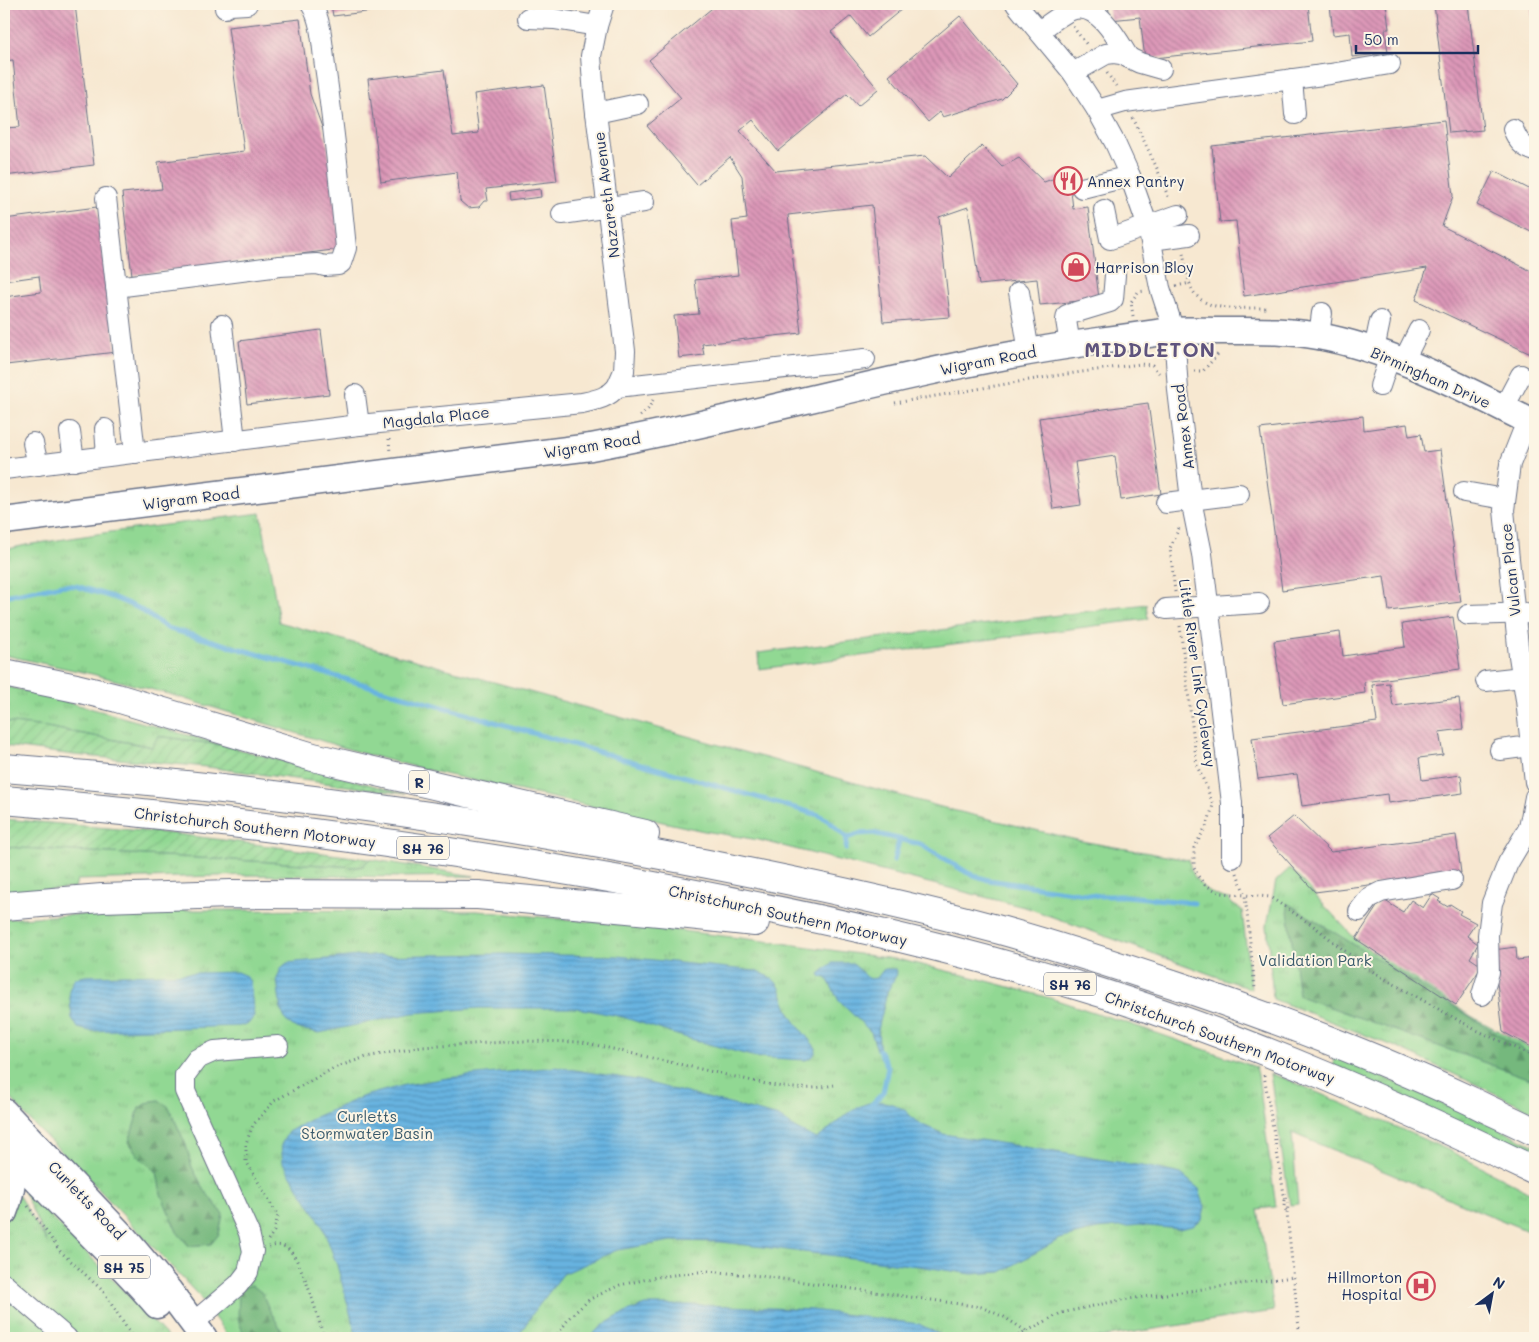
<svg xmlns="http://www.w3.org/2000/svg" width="1539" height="1342" viewBox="0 0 1539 1342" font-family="Mali,sans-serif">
  <defs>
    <pattern id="grass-tufts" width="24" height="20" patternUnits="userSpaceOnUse" patternTransform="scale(1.25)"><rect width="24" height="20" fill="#91d893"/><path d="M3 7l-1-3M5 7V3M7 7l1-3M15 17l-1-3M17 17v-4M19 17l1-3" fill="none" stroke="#7cba81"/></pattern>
    <pattern id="forest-firs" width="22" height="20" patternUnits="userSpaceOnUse" patternTransform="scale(1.25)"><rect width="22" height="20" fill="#74b87d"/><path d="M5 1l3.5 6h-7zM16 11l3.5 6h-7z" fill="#5e966a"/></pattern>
    <pattern id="garden-furrows" width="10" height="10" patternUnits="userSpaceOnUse" patternTransform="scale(1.25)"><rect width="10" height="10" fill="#91d893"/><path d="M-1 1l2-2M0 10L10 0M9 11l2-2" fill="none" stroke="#7cba81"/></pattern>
    <pattern id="water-rules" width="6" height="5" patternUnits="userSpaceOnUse" patternTransform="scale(1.25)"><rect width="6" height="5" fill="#67b3e0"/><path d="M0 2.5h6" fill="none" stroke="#5492b9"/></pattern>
    <pattern id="building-back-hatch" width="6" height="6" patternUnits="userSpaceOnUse" patternTransform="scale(1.25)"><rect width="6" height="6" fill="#dd98b8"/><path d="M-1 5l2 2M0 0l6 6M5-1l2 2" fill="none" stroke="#b27c99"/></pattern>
  </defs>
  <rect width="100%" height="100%" fill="#fcf5e5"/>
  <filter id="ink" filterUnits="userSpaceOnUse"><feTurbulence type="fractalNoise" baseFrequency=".02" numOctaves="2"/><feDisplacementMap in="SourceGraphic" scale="10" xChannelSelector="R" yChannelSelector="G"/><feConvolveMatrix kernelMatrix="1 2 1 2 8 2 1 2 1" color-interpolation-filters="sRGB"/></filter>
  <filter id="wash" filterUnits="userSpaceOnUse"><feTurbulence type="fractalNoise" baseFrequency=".0096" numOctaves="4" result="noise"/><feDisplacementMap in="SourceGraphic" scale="20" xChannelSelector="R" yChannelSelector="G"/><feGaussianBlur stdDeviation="1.12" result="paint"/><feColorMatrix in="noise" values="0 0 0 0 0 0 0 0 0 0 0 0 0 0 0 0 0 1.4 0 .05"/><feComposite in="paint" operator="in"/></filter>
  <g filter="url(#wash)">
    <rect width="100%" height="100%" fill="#f7e8d1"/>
    <!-- grass -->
    <g fill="url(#grass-tufts)" stroke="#568478">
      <path d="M 261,513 L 279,622 L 952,810 L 1081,841 L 1189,860 C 1191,881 1209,896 1229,899 L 1232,904 L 1242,910 L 1251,989 L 1028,908 L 759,840 L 704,831 L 444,774 L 368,755 L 169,694 L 92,674 L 4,655 L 4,550 L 26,545 L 110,532 Z"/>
      <path d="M 1146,604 L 1148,619 L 759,669 L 758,653 Z"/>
      <path d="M 4,686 L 35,693 L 227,746 L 158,736 L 153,747 L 46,727 L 4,722 Z"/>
      <path d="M 4,847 L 358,867 L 363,866 L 369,859 L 474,876 L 404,877 L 251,875 L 77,880 L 75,888 L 4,894 Z"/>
      <path d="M 1290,868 L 1359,943 L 1471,1016 L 1535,1051 L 1535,1112 L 1396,1047 L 1273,999 L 1267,925 L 1276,881 Z"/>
      <path d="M 186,910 L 477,911 L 649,927 L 781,943 L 901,960 L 976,978 L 1050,998 L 1124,1022 L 1256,1067 L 1258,1075 L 1276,1207 L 1258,1209 L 1274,1311 L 1095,1338 L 229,1338 L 199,1296 L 92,1182 L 33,1124 L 4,1090 L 4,919 L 51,916 Z"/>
      <path d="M 1333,1055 L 1477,1118 L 1535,1146 L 1535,1159 L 1334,1066 Z"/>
      <path d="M 1270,1074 L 1289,1080 L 1446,1149 L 1535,1195 L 1535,1234 L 1292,1133 L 1298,1204 L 1290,1205 Z"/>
      <path d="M 4,1177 L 19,1196 L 47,1242 L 21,1186 L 130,1297 L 169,1338 L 4,1338 Z"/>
    </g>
    <!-- forest -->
    <g fill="url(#forest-firs)" stroke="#48746e">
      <path d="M 1287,903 L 1535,1057 L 1535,1078 L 1530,1079 L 1299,996 Z"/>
      <path d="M 159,1100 L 169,1107 L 186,1145 L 192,1167 L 205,1191 L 223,1214 L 219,1234 L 211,1244 L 189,1246 L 177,1232 L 161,1194 L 157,1172 L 139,1157 L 129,1142 L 139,1108 L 152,1101 Z"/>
      <path d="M 252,1285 L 262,1293 L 269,1309 L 286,1338 L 245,1338 L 238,1319 L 239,1291 L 244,1287 Z"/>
    </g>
    <!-- garden -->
    <g fill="url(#garden-furrows)" stroke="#568478">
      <path d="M 4,722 L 46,727 L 152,747 L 158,736 L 227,746 L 405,794 L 207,767 L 74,755 L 4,746 Z"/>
      <path d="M 4,819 L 177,834 L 369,859 L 363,866 L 358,867 L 4,847 Z"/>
    </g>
    <!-- water -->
    <g fill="url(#water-rules)" stroke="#41719f">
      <path d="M 500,954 L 617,956 L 755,971 C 787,981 778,993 792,1017 C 799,1028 808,1038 816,1048 C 815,1056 812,1058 805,1060 L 755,1057 L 677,1035 L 623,1017 L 578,1008 L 479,1008 L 412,1013 L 319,1033 L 296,1028 L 286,1021 L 281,1010 L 277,979 L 281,968 L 287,963 L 358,956 Z"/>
      <path d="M 832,963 L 852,963 L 869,979 L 877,978 L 884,969 L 895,969 L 897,974 L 887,992 L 878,1030 L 880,1055 L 877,1050 L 871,1032 L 839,1001 L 827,978 L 821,977 L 819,974 Z"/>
      <path d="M 237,972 L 246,976 L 250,982 L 254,1016 L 249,1023 L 240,1026 L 90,1031 L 78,1028 L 72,1018 L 69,990 L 75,978 L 86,976 Z"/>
      <path d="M 556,1067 L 637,1080 L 779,1117 L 796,1129 L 817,1139 C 842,1120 866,1088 901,1108 C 908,1111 912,1119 919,1123 C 926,1127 935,1130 943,1134 L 1149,1167 L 1181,1174 L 1199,1189 L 1205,1207 L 1202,1219 L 1193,1226 L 1179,1229 L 1139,1225 L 1098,1229 L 1060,1239 L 1001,1272 L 972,1274 L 918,1266 L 722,1242 L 671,1241 L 617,1250 L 563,1274 L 533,1313 L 517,1338 L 357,1338 L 337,1265 L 322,1225 L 283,1163 L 281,1145 L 288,1132 L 313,1118 L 364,1096 L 405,1085 L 448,1078 Z"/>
      <path d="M 645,1305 L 707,1305 L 812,1310 L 919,1324 L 946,1338 L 589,1338 C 606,1320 622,1314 645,1305 Z"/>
    </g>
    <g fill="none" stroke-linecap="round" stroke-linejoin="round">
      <!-- stream -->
      <g stroke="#67b3e0" stroke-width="5">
        <path d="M 4,596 L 63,585 L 76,586 L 112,597 L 138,608 L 167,628 L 819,815 L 830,822 L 847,838"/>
        <path d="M 847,838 L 858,834 L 873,833 L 920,844 L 968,873 L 988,880 L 1100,896 L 1127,896 L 1194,903"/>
        <path d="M 846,849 L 847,838"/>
        <path d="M 894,860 L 899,841"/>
        <path d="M 870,1106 L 883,1093 L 888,1067 L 879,1050"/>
      </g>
    </g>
    <g id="blocks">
      <!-- building -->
      <g fill="url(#building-back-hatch)">
        <path d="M 4,4 L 75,4 L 94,165 L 4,176 L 4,128 L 20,127 L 13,60 L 4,61 Z"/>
        <path d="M 331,4 L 423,4 L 423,5 L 333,16 Z"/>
        <path d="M 717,4 L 908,4 L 868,37 L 851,16 L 831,32 L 878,89 L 858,106 L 847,94 L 778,151 L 753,120 L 740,131 L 776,171 L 925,156 L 948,178 L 982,146 L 1002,167 L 1019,158 L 1044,182 L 1069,173 L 1073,209 L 1088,207 L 1099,299 L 1040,305 L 1037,279 L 979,285 L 968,207 L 939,217 L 950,317 L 883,322 L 872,205 L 788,215 L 801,333 L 702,344 L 704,355 L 679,358 L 674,316 L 699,314 L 695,280 L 738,275 L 732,221 L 747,219 L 742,176 L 730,157 L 697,185 L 647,126 L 681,98 L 649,60 Z"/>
        <path d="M 1108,4 L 1308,4 L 1312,41 L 1145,59 L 1140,17 L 1110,20 Z"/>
        <path d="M 1330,4 L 1386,4 L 1389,29 L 1385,29 L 1388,53 L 1352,57 L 1350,33 L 1333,35 Z"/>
        <path d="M 1434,4 L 1468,4 L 1483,130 L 1449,133 Z"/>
        <path d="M 1531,4 L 1535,4 L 1535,20 L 1532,19 Z"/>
        <path d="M 960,16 L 1017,84 L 1002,99 L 943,117 L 940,112 L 928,122 L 889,76 Z"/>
        <path d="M 300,19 L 310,94 L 327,141 L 341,249 L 132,275 L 122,193 L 162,189 L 158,162 L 244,151 L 228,27 Z"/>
        <path d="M 444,70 L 453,136 L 479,133 L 474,94 L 544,85 L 557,181 L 486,189 L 488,201 L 484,201 L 479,207 L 468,208 L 460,201 L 457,172 L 381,182 L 368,79 Z"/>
        <path d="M 1444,120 L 1453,196 L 1442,226 L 1535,273 L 1535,356 L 1416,300 L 1427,268 L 1244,296 L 1236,221 L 1220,222 L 1212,146 Z"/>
        <path d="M 1494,171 L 1531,190 L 1535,178 L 1535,234 L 1477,205 Z"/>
        <path d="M 540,189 L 541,197 L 509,201 L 508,193 Z"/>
        <path d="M 97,207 L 116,352 L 6,365 L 4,350 L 4,297 L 41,292 L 39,276 L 4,281 L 4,219 Z"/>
        <path d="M 321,330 L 329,394 L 247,404 L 239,341 Z"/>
        <path d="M 1148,403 L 1161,494 L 1121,500 L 1115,456 L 1075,462 L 1081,505 L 1053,509 L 1039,418 Z"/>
        <path d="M 1363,416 L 1364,430 L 1407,424 L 1409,436 L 1421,434 L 1424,452 L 1440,450 L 1461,602 L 1389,611 L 1384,576 L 1282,590 L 1260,429 Z"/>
        <path d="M 1453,617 L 1460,669 L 1364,682 L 1365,693 L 1283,704 L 1274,641 L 1340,632 L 1343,656 L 1405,647 L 1402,624 Z"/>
        <path d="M 1389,683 L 1393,706 L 1459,698 L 1463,729 L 1439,732 L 1443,755 L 1419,758 L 1422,780 L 1461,775 L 1463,793 L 1388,803 L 1387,794 L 1302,806 L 1297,774 L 1258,779 L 1252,738 L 1377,722 L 1372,685 Z"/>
        <path d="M 1294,816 L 1331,852 L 1456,835 L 1461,873 L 1315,892 L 1267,838 Z"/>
        <path d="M 1432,894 L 1440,899 L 1438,901 L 1448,907 L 1450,904 L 1461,911 L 1459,914 L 1476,923 L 1467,936 L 1478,944 L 1470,958 L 1482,966 L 1456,1005 L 1356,939 L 1382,899 L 1403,912 L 1411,900 L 1423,908 Z"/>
        <path d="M 1516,947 L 1517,960 L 1535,958 L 1535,1049 L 1503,1032 L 1493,950 Z"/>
      </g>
    </g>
  </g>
  <g filter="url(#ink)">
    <use href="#blocks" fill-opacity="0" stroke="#687086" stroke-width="1"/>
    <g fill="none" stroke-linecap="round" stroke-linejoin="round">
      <defs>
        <g id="minor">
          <path d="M 604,4 L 597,26 L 591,56 L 594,96 L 625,351 L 624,371 L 617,387"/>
          <path d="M 1016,4 L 1073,73 L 1097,110 L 1115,143 L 1130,176 L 1148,227 L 1160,288 L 1174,331 L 1178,390 L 1191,500 L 1202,554 L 1232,803 L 1232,858"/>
          <path d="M 225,8 L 230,5 L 247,4"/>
          <path d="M 528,18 L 554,19 L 597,26"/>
          <path d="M 1039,31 C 1048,25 1065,11 1075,9 C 1099,3 1119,42 1129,58"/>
          <path d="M 1073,73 L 1106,54 L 1114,53 L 1121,54 L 1140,63 L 1161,69"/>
          <path d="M 1292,79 L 1295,114"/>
          <path d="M 1097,110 L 1125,102 L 1330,74 L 1390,64"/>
          <path d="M 596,113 L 638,104"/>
          <path d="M 1513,129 C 1518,141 1522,147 1535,151"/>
          <path d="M 1082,188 L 1130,176"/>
          <path d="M 106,198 L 135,453"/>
          <path d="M 1104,210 L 1110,239 L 1178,215"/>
          <path d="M 562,214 L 644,202"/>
          <path d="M 1151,240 L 1189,235"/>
          <path d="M 116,287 L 280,266 L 317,264 L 325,266 L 338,265 L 341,263 L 346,248 C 340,187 334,127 325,66 C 322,46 322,21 311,4"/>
          <path d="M 1019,292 L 1029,352"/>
          <path d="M 222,325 L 235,441"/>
          <path d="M 1319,336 L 1322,313"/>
          <path d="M 1070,345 L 1066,320 L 1067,315 L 1110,302 L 1113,299 L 1115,275"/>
          <path d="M 1374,350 L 1380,321"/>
          <path d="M 1403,362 L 1419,330"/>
          <path d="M 1380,386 L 1390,356"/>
          <path d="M 355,395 L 359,425"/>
          <path d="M 1503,409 L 1521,375"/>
          <path d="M 1527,421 L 1510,464 L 1504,510 L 1519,656 L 1526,700 L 1535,782"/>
          <path d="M 105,429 L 107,456"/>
          <path d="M 70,432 L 74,461"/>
          <path d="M 33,443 L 38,465"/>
          <path d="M 4,469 L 359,425 L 582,403 C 596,400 608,398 617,387 L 865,359"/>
          <path d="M 1464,492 L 1504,499"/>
          <path d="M 1166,503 L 1239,494"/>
          <path d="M 1166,609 L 1259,603"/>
          <path d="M 1468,615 L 1535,613"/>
          <path d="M 1486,681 L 1522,677"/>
          <path d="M 1500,750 L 1531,746"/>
          <path d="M 1529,828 L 1535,797"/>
          <path d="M 1359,911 L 1369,898 L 1381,892 L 1452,880"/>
          <path d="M 1482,995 L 1489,972 L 1488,935 L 1492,903 L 1508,863 L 1529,828 L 1535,835"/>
          <path d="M 4,1284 L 67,1338"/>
          <path d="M 193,1323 L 238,1285 L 248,1272 L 253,1251 L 249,1233 L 185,1091 L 185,1075 L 197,1059 L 215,1051 L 278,1046"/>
        </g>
        <g id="major">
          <path d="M 4,521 L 591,447 C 761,416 927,364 1099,341 C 1123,338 1147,334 1172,331 C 1188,330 1205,331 1221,331 C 1254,331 1286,330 1318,336 C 1395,350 1466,390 1535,424"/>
          <path d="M 4,1112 L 124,1238 L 169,1291 L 204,1338"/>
          <path d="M 4,1145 C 53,1200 109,1249 157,1305"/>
          <path d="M 4,1212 C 12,1193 14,1176 13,1155"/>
        </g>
        <g id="highway">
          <path d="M 4,673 L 76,688 L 117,698 L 313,757 L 645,834"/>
          <path d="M 4,768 C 221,785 436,813 650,853 C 768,875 885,899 1000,930 C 1061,947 1122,967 1182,987 C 1280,1020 1377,1057 1471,1101 C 1492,1112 1514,1121 1535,1132"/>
          <path d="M 4,800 C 218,818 432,846 643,884 C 800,913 956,947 1108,995 C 1255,1042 1396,1104 1535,1171"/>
          <path d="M 4,906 L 102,898 L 231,894 L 478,895 L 670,913 L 755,922"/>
        </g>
      </defs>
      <!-- minor casing -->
      <use href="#minor" stroke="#687086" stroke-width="22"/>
      <!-- major casing -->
      <use href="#major" stroke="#687086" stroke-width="29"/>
      <!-- highway casing -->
      <use href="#highway" stroke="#687086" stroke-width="30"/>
      <!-- path -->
      <g stroke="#687086" stroke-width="3" stroke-dasharray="1 4" stroke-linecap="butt">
        <path d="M 1073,27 L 1087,45"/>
        <path d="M 1107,73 L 1116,86"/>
        <path d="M 1133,118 L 1156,166 L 1169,199"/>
        <path d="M 1183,254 C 1186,265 1187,281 1193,291 C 1207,314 1244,307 1266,308"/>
        <path d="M 1176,286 L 1191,283"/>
        <path d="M 1133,316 L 1131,302 L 1138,292 L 1145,291"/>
        <path d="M 1194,371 L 1203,371 L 1218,354 L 1218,352"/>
        <path d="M 895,403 L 1053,376 L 1140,364 L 1152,365 L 1159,373"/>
        <path d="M 640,416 L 648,409 L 653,400"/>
        <path d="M 389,439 L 390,453"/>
        <path d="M 1175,592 L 1170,548 L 1179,528"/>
        <path d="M 1180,626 L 1197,766 L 1207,788 L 1213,805 L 1208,823 L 1194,848 L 1194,867 L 1198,876 L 1205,885 L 1221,893 L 1270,897 L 1315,927 L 1365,967 L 1394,984 L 1474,1029 L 1535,1057"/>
        <path d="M 1237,873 L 1245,895 L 1255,989"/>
        <path d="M 1264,1075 L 1284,1194 L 1288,1206 L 1287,1214 L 1300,1338"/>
        <path d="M 1285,1200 L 1284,1206 L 1287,1213"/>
        <path d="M 28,1206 L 60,1251 L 103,1291 L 133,1338"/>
        <path d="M 268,1240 L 274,1231 L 278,1216 L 246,1161 L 246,1143 L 253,1125 L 274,1101 L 334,1068 L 366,1057 L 422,1047 L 522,1041 L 582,1042 L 766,1084 C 792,1089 808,1090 834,1085"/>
        <path d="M 269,1247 C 276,1245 282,1244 288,1249 C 303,1261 318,1318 324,1338"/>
        <path d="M 555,1338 L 570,1317 L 590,1299 L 620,1285 L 657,1277 L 707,1271 L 761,1276 L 981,1307 L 1004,1317 L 1026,1331"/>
        <path d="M 1014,1338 L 1061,1313 L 1121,1300 L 1293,1277"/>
      </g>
      <!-- minor -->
      <use href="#minor" stroke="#fff" stroke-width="20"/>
      <!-- major -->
      <use href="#major" stroke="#fff" stroke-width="26"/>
      <!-- highway -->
      <use href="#highway" stroke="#fff" stroke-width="28"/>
    </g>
  </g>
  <!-- icons -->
  <defs>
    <symbol id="restaurant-ring" viewBox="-11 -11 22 22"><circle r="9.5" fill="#fcf5e5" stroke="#d1495b" stroke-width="1.5"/><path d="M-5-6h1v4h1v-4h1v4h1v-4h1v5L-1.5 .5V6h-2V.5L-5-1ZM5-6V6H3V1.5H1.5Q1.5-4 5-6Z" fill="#d1495b"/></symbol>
    <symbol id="shop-ring" viewBox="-11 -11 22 22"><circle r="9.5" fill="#fcf5e5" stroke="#d1495b" stroke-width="1.5"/><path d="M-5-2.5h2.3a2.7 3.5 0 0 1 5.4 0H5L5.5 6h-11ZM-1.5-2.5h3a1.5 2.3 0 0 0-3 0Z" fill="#d1495b"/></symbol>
    <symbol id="hospital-ring" viewBox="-11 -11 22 22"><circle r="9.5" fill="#fcf5e5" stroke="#d1495b" stroke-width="1.5"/><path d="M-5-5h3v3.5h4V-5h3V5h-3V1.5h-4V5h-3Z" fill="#d1495b"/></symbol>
  </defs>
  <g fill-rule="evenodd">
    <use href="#restaurant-ring" x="1052" y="165" width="32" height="32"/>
    <use href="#shop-ring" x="1060" y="251" width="32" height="32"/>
    <use href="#hospital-ring" x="1405" y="1270" width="32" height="32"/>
  </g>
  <g text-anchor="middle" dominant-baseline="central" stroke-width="4" stroke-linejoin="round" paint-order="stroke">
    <!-- shield labels -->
    <g fill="#fcf5e5" stroke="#5e6a86" stroke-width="1">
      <rect x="409" y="770.5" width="20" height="23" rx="4"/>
      <rect x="397" y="836.5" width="52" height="23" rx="4"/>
      <rect x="1044" y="972.5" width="52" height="23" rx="4"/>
      <rect x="98" y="1255.5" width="52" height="23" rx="4"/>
    </g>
    <g font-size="14" font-weight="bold" fill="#1b2f5e">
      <text x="419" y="782">R</text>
      <text x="423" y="848">SH 76</text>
      <text x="1070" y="984">SH 76</text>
      <text x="124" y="1267">SH 75</text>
    </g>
    <!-- poi labels -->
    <g font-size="15" fill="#1b2f5e" stroke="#fcf5e5" text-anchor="start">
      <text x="1087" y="181">Annex Pantry</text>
      <text x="1095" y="267">Harrison Bloy</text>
      <text x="1402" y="1277" text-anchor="end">Hillmorton<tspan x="1402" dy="17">Hospital</tspan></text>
    </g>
    <!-- street labels -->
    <g font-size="15" fill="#1b2f5e" stroke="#fcf5e5">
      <text transform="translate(606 195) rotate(-97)">Nazareth Avenue</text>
      <text transform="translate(988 360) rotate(-11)">Wigram Road</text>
      <text transform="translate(1431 377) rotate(24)">Birmingham Drive</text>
      <text transform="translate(436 417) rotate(-6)">Magdala Place</text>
      <text transform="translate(1183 427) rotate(-97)">Annex Road</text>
      <text transform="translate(592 445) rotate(-9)">Wigram Road</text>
      <text transform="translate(191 498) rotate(-7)">Wigram Road</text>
      <text transform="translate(1510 570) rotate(-96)">Vulcan Place</text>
      <text transform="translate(1198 673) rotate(82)">Little River Link Cycleway</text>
      <text transform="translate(255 827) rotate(7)">Christchurch Southern Motorway</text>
      <text transform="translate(788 915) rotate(12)">Christchurch Southern Motorway</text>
      <text transform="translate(1220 1037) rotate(20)">Christchurch Southern Motorway</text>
      <text transform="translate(87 1200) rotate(46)">Curletts Road</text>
    </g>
    <!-- park labels -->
    <g font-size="15" fill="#38596b" stroke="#fcf5e5">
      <text x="1315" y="960">Validation Park</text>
      <text x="367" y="1116">Curletts<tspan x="367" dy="17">Stormwater Basin</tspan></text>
    </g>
    <!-- district labels -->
    <g font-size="20" font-weight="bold" letter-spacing="1" fill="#5f547e" stroke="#fcf5e5">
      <text x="1150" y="349">MIDDLETON</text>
    </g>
  </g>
  <!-- margin -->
  <rect width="1539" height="1342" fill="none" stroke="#fcf5e5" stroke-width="20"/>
  <!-- north arrow -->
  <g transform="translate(1492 1294) rotate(32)" stroke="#fcf5e5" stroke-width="4" paint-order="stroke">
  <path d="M0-4L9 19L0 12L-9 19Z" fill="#1b2f5e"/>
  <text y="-8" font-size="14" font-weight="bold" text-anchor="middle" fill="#1b2f5e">N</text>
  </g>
  <!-- scale -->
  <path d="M1356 45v8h122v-8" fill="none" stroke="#1b2f5e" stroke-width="2.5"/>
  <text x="1364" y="45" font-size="15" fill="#1b2f5e" stroke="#fcf5e5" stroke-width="4" paint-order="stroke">50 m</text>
</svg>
